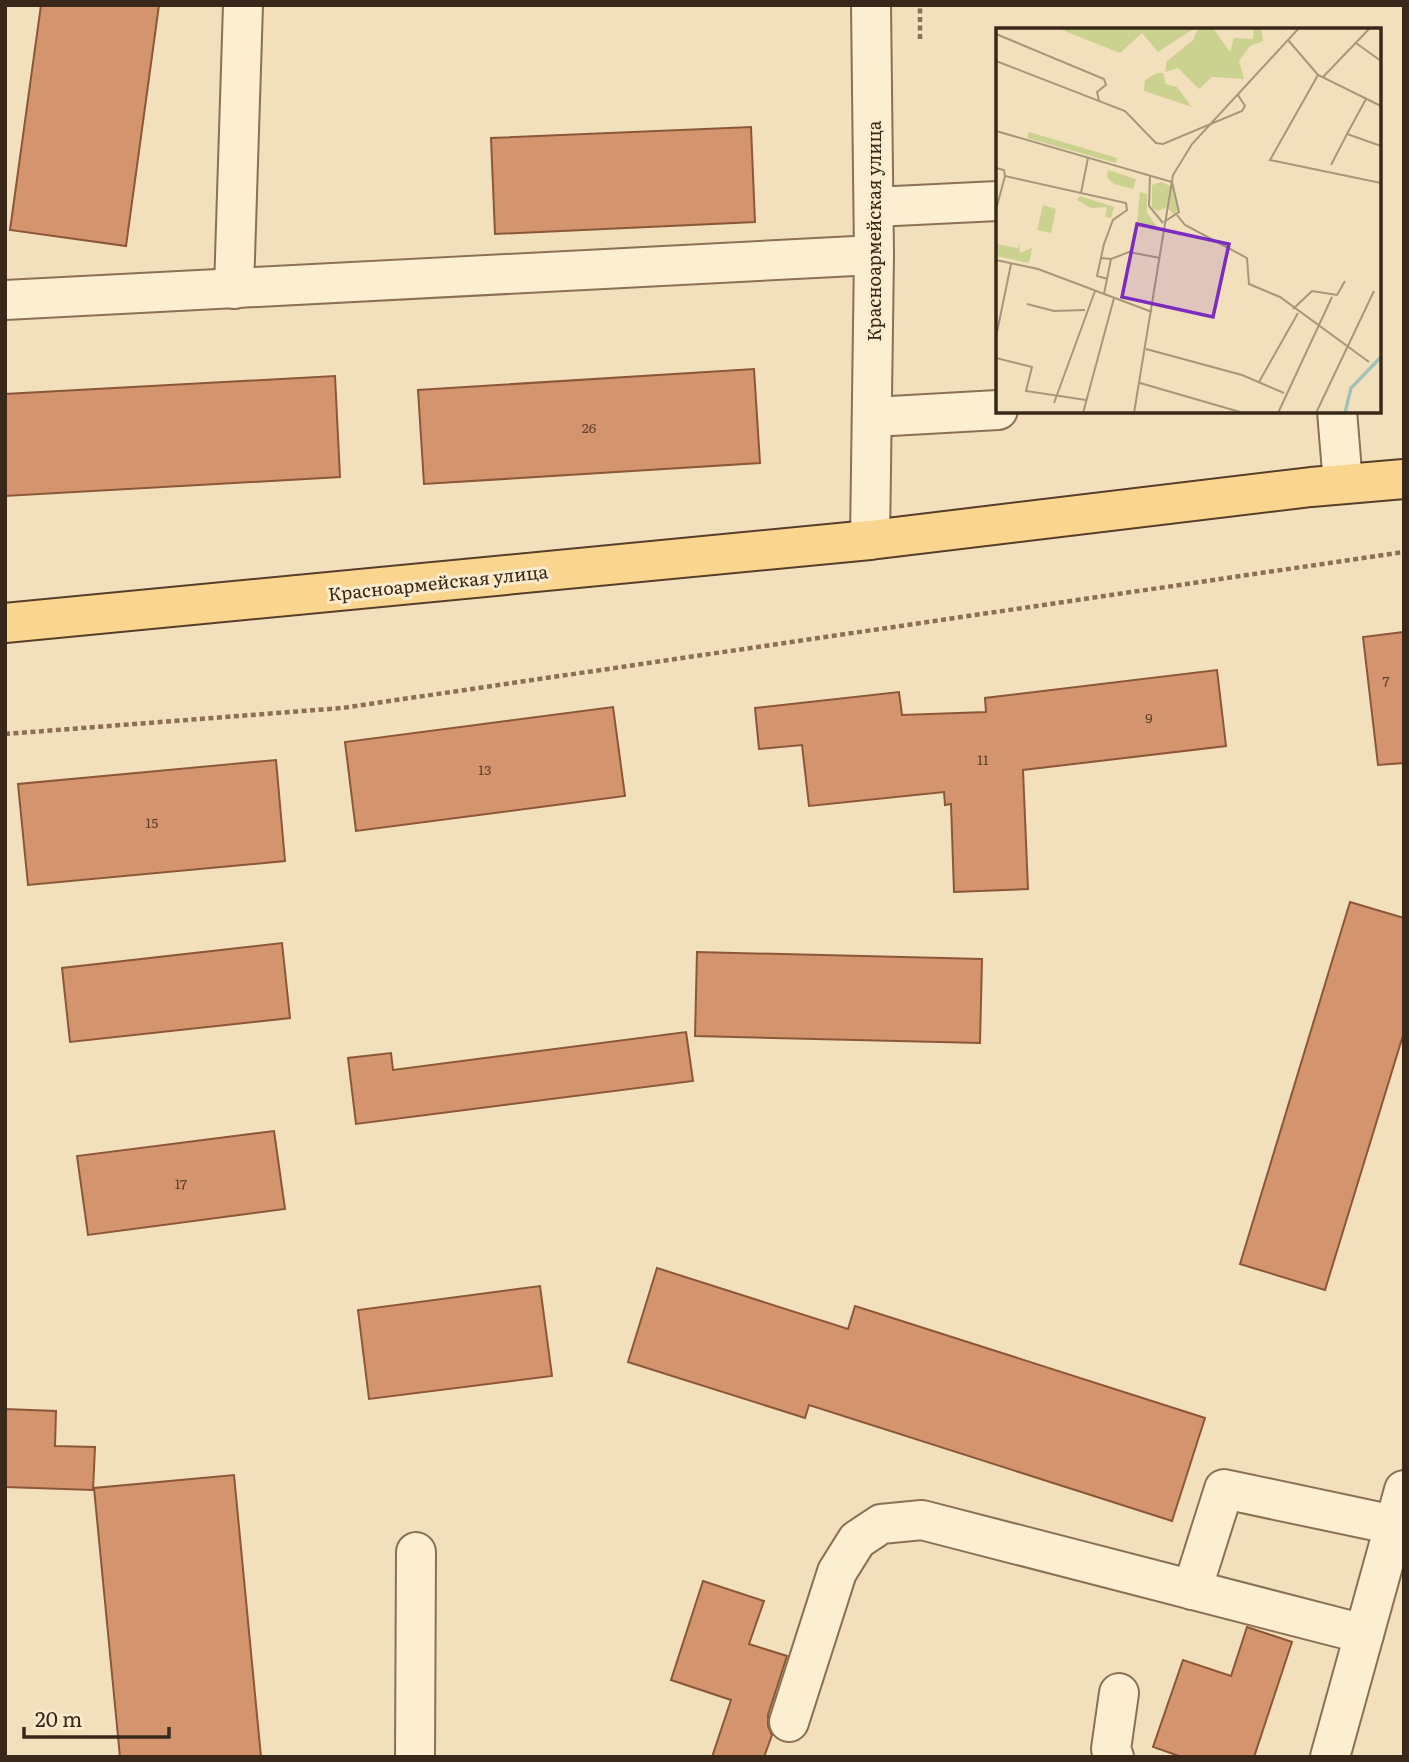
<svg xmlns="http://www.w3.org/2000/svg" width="1409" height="1762" viewBox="0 0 1409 1762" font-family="Literata,serif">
  <rect width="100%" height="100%" fill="#f2e0bc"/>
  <!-- building -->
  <g fill="#d4956e" stroke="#8c5738" stroke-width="2">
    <path d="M 41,5 L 159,5 L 126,246 L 10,230 Z"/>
    <path d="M 751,127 L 755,222 L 495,234 L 491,138 Z"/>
    <path d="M 754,369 L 760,463 L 424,484 L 418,390 Z"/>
    <path d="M 335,376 L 340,477 L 5,496 L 5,394 Z"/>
    <path d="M 1404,632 L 1404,763 L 1378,765 L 1363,637 Z"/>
    <path d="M 1217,670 L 1226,746 L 1023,770 L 1028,889 L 954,892 L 951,804 L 945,805 L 944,792 L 809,806 L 802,745 L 759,749 L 755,708 L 899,692 L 902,715 L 986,712 L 985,698 Z"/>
    <path d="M 613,707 L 625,796 L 356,831 L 345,742 Z"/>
    <path d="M 276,760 L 285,861 L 28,885 L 18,784 Z"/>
    <path d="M 1350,902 L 1404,918 L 1404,1032 L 1325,1290 L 1240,1264 Z"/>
    <path d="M 282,943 L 290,1018 L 70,1042 L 62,968 Z"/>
    <path d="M 697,952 L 982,959 L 980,1043 L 695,1036 Z"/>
    <path d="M 686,1032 L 693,1081 L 356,1124 L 348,1058 L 391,1053 L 393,1070 Z"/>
    <path d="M 274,1131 L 285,1209 L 88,1235 L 77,1156 Z"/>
    <path d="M 657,1268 L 848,1329 L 855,1306 L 1205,1418 L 1172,1521 L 809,1405 L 805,1418 L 628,1362 Z"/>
    <path d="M 540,1286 L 552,1376 L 369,1399 L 358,1310 Z"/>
    <path d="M 5,1409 L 56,1411 L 55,1446 L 95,1447 L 93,1490 L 5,1487 Z"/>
    <path d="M 234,1475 L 261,1757 L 120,1757 L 94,1488 Z"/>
    <path d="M 703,1581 L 764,1601 L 749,1644 L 787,1656 L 768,1715 L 768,1726 L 772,1735 L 764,1757 L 712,1757 L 731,1700 L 671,1680 Z"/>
    <path d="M 1247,1627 L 1292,1642 L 1254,1757 L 1182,1757 L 1153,1747 L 1183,1660 L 1231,1676 Z"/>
  </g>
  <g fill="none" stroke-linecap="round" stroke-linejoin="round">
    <defs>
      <g id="minor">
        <path d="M 874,207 L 998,201"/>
        <path d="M 234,289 L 243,5"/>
        <path d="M 5,300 L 874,255"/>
        <path d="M 1337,411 L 1343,484"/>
        <path d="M 873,417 L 998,410"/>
        <path d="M 870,540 L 874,255 L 871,5"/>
        <path d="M 1192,1590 L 1224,1489 L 1394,1525"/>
        <path d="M 789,1722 L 837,1572 L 857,1540 L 881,1524 L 922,1520 L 1364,1634"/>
        <path d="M 415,1757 L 416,1552"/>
        <path d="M 1114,1757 L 1111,1749 L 1119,1693"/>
        <path d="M 1330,1757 L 1404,1490"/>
      </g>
      <path id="major" d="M 5,623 L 870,540 L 1311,487 L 1404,479"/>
    </defs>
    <!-- minor casing -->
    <use href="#minor" stroke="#8b7054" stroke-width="42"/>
    <!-- major casing -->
    <use href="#major" stroke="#583e29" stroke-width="42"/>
    <!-- path -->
    <g stroke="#8b7054" stroke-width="4.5" stroke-dasharray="5 3.5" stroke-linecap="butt">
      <path d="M 920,39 L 920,5"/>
      <path d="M 5,734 L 342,708 L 1404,552"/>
    </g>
    <!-- minor -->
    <use href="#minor" stroke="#fceed0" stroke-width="38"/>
    <!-- major -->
    <use href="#major" stroke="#fad58f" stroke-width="38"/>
  </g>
  <g text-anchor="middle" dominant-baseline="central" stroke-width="6" stroke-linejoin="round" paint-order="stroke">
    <!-- number labels -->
    <g font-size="14" fill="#60432f">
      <text x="589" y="427">26</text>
      <text x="1386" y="680">7</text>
      <text x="1149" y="717">9</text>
      <text x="983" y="759">11</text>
      <text x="485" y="769">13</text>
      <text x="152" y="822">15</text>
      <text x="181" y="1183">17</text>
    </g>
    <!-- street labels -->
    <g font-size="18" fill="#39281a" stroke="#f9ebcc">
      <text transform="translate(873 231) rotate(-90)">Красноармейская улица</text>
      <text transform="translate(438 582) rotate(-6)">Красноармейская улица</text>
    </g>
  </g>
  <!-- overview -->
  <g transform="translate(996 28)">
    <rect width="385" height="385" fill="#f2e0bc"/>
    <path d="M 61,0 L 199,0 L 162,24 L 146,5 L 124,25 ZM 202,0 L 217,0 L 234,24 L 238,10 L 257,11 L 258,0 L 265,0 L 267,13 L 254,18 L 243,33 L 248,51 L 216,49 L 203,61 L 182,40 L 169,44 L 171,33 L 197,12 ZM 161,45 L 167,45 L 170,56 L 181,59 L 196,79 L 148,63 L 149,52 ZM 33,104 L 121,130 L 120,135 L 31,110 ZM 112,142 L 140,151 L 137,161 L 118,156 L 111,149 ZM 165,154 L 177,159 L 182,182 L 178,187 L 171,179 L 162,183 L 156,180 L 156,157 ZM 144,164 L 151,166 L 151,185 L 163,201 L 141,195 ZM 84,168 L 118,179 L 115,190 L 109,189 L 111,179 L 95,180 L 81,172 ZM 47,177 L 60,181 L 55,205 L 41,202 ZM 23,215 L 24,225 L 36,220 L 33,235 L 0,228 L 0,216 L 22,220 Z" fill="#cbd18f"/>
    <path fill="none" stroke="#a1c2b7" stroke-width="3.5" d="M 349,385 L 355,360 L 385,329"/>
    <path fill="none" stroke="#a8967b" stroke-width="2" d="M 0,6 L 108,51 L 110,57 L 101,64 L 103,72M 292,12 L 322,47 L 385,78M 360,15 L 385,33M 0,33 L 129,83 L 160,115 L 167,116 L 246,83 L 249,78 L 242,67M 322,47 L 274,132 L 385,155M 326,50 L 374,0M 370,71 L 351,106 L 385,118M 0,103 L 176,154 L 183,184 L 168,194M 335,137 L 351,106M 0,140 L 8,142 L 9,148 L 130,175 L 131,182 L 117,192 L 108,216 L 101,248 L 112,251M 154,147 L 153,178 L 167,195M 85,165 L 92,130M 0,182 L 9,148M 181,187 L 189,197 L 251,230 L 253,256 L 284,269 L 373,334M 105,230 L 115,231 L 108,266M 115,231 L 133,224 L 164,230M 0,232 L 42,241 L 156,284M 31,276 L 58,283 L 89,282M 297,281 L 316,263 L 341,267 L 349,253M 0,309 L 15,236M 150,321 L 246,347 L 288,365M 0,330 L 36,339 L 30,363 L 90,372M 263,354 L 302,285M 144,355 L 244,384M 58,375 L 99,263M 87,385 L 118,270M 138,385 L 177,147 L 196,116 L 303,0M 282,385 L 336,269M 320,385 L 378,263"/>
    <path fill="#7b2cbf" fill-opacity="0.15" stroke="#7b2cbf" stroke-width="3.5" d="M 141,196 L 233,216 L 217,289 L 126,269 Z"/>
    <rect width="385" height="385" fill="none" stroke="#39281a" stroke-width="3.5"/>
  </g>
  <!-- border -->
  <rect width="1409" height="1762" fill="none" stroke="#39281a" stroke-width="14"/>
  <!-- scale -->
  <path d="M24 1727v10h145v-10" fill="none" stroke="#39281a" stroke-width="3.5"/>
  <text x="35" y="1727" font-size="21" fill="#39281a" stroke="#f9ebcc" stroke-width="5" paint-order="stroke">20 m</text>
</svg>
